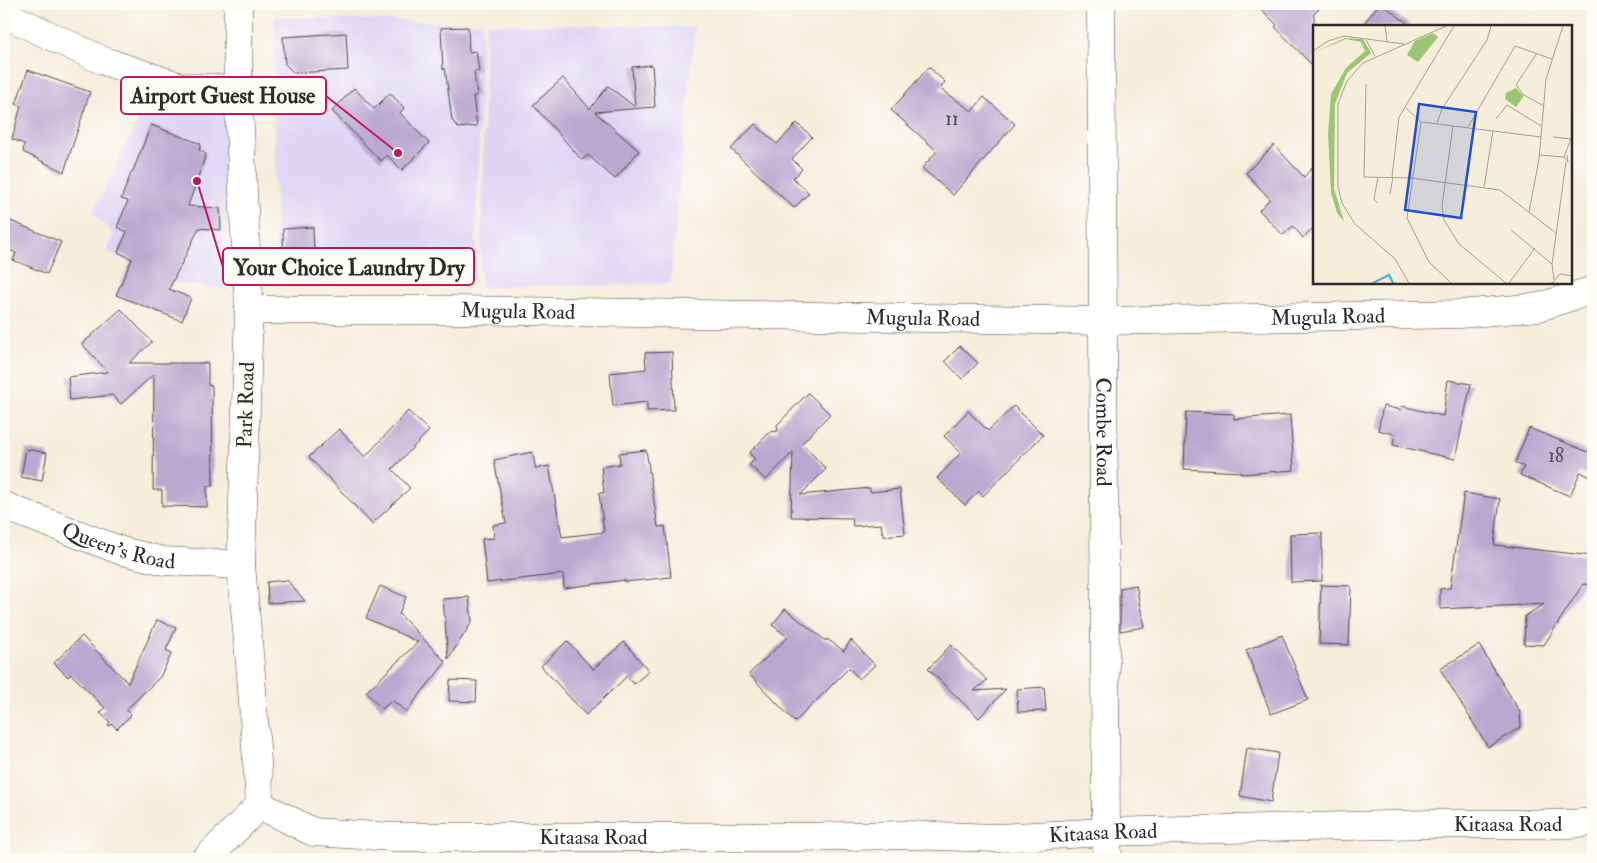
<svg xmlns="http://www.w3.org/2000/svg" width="1597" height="863" viewBox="0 0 1597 863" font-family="'IM FELL Double Pica',serif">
  <rect width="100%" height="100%" fill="#fdfcf7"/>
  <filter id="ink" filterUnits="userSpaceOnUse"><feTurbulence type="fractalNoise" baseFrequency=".02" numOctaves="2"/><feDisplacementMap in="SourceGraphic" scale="10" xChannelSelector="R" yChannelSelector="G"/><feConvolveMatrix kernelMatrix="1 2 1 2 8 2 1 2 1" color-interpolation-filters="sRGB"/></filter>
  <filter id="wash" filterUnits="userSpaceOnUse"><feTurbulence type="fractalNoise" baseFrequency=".0096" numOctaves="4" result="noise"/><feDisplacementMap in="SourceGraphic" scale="20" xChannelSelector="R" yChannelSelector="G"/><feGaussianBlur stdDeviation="1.12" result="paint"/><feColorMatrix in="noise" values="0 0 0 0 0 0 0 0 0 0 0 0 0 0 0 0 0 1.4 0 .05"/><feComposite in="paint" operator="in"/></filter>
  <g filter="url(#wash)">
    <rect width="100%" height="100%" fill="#f6edda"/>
    <!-- built -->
    <g fill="#ded5f5">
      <path d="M 274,17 L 482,23 L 475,279 L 276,280 Z"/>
      <path d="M 486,24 L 695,27 L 670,284 L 480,287 Z"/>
      <path d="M 153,89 L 225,108 L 229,290 L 168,282 L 107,251 L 114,234 L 93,212 Z"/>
    </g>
    <g id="blocks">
      <!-- building -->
      <g fill="#bba8d0">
        <path d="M 1256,4 L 1324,4 L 1313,15 L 1314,16 L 1314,67 L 1275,27 L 1277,25 Z"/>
        <path d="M 1379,4 L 1382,4 L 1411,26 L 1362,26 Z"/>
        <path d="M 468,27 L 469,52 L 476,51 L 479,71 L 474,72 L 477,96 L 473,96 L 477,126 L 458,128 L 452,120 L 445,68 L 443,70 L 441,28 Z"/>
        <path d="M 346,33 L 348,70 L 294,73 L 285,64 L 283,37 Z"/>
        <path d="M 652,65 L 655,107 L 595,112 L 639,151 L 615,179 L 588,155 L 582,160 L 533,105 L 563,78 L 590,109 L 608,86 L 635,107 L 632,67 Z"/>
        <path d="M 929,67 L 945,82 L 940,89 L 972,111 L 984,97 L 1015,124 L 953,195 L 922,168 L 937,151 L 891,110 Z"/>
        <path d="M 28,70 L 90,92 L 64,172 L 23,152 L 24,144 L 12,139 L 21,106 L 16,104 Z"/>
        <path d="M 354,88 L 374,109 L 390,93 L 404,108 L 400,113 L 429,143 L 402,170 L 387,155 L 381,161 L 332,111 Z"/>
        <path d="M 797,123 L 812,137 L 792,159 L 802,169 L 793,178 L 809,193 L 794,208 L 731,149 L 755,124 L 777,144 Z"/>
        <path d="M 151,125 L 201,144 L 199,150 L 206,154 L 188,206 L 220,208 L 221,230 L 199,228 L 169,289 L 191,298 L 182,321 L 116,295 L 132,259 L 118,252 L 127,232 L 117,227 L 128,201 L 121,199 L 132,171 L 133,171 Z"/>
        <path d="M 1274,145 L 1304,177 L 1314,166 L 1314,227 L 1303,238 L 1293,226 L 1283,235 L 1259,210 L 1270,199 L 1246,173 Z"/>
        <path d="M 4,218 L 61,242 L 47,274 L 13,260 L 16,253 L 4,247 Z"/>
        <path d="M 313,227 L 315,275 L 284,277 L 283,229 Z"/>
        <path d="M 121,309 L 152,342 L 129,363 L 208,363 L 208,385 L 212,386 L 213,486 L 207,486 L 207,507 L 162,506 L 162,490 L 153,490 L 154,374 L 121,404 L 112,395 L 70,400 L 68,377 L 108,372 L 82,344 Z"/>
        <path d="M 960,346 L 978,363 L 962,379 L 945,361 Z"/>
        <path d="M 672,352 L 674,410 L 647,411 L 647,402 L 613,406 L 610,373 L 646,369 L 645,353 Z"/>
        <path d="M 1448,380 L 1471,384 L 1455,459 L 1393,445 L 1395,434 L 1378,430 L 1383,406 L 1401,410 L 1402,406 L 1443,416 Z"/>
        <path d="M 808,393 L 830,414 L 802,443 L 826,469 L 800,495 L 870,488 L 870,492 L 900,489 L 905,534 L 883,536 L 881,524 L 853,526 L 852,518 L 791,517 L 793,452 L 766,480 L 749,465 L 755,459 L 749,453 L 770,432 L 778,431 L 777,425 Z"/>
        <path d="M 1014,406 L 1043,435 L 983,496 L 979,491 L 965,505 L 937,478 L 961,453 L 944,436 L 968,411 L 988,431 Z"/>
        <path d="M 408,411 L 429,431 L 392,469 L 410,488 L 372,524 L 309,457 L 339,429 L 365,457 Z"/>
        <path d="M 1186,412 L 1234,414 L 1234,419 L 1290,415 L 1294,470 L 1241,474 L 1241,472 L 1184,469 Z"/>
        <path d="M 1529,428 L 1593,454 L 1593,478 L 1580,472 L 1570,496 L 1520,475 L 1524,467 L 1515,463 Z"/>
        <path d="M 26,449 L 47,453 L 42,481 L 21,477 Z"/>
        <path d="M 646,450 L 658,527 L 665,526 L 671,577 L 625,582 L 625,580 L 564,588 L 563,574 L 487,583 L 482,539 L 494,538 L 493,525 L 506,523 L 494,460 L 532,452 L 536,469 L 549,466 L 562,537 L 604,532 L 599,493 L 604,493 L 601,467 L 620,464 L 619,453 Z"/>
        <path d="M 1464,493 L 1500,499 L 1494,545 L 1593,556 L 1590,585 L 1583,584 L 1544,645 L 1524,644 L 1525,616 L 1544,604 L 1440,609 L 1440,589 L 1450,588 Z"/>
        <path d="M 1322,533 L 1322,581 L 1291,582 L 1290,534 Z"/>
        <path d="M 287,580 L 305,601 L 268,603 L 267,582 Z"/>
        <path d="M 1136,585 L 1144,627 L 1120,631 L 1120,588 Z"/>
        <path d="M 1321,585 L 1351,586 L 1349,645 L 1319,644 Z"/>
        <path d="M 380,586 L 406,597 L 399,614 L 446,662 L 406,712 L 392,700 L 382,709 L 366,692 L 418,642 L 366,618 Z"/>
        <path d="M 469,597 L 472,622 L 448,659 L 443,599 Z"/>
        <path d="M 785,609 L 826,641 L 827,639 L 844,651 L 851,640 L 875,665 L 859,679 L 849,668 L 795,722 L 749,674 L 788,637 L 772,625 Z"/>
        <path d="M 157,620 L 176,628 L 166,650 L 172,653 L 160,677 L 126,710 L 131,715 L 117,729 L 112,724 L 110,726 L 108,725 L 110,722 L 100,713 L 105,708 L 71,674 L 68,677 L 54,663 L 82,636 L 128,683 Z"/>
        <path d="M 1282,635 L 1308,700 L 1271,714 L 1246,650 Z"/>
        <path d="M 567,641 L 593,669 L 624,642 L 649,671 L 634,684 L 627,676 L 586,715 L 541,666 Z"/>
        <path d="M 951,645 L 987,680 L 974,691 L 1006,689 L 979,718 L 928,669 Z"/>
        <path d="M 1479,645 L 1520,712 L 1521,727 L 1488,747 L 1440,669 Z"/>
        <path d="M 450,680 L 477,681 L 476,702 L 449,701 Z"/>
        <path d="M 1044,687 L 1046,711 L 1018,712 L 1017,689 Z"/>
        <path d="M 1247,748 L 1278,753 L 1271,802 L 1240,796 Z"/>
      </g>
    </g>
  </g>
  <g filter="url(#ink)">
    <use href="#blocks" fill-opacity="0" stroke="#494845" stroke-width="1"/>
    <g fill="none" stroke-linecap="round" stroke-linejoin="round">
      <defs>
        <g id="minor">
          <path d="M 238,4 L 238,89 L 249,310 L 241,565 L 251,675 L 260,805"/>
          <path id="s1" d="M 1101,4 L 1106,832 L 1108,859"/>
          <path d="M 4,14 L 104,61 L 181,87 L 238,89"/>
          <path id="s2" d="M 249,310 L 455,310 L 1104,321 L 1460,314 L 1539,307 L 1593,290"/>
          <path id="s3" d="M 4,506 L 122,551 L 164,561 L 241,565"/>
          <path id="s4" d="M 260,805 L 313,832 L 393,837 L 793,837 L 906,835 L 998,838 L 1106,832 L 1431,824 L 1572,824 L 1593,822"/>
          <path d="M 206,859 L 260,805"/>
        </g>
      </defs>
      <!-- minor casing -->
      <use href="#minor" stroke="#494845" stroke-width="29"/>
      <!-- minor -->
      <use href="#minor" stroke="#fff" stroke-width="28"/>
    </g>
  </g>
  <g text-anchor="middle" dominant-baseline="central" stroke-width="4.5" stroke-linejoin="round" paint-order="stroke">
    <!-- number labels -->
    <g font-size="19" fill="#4f4a54">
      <text x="952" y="119">11</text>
      <text x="1556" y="456">18</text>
    </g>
    <!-- street labels -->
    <g font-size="21" fill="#2b2b2b" stroke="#fdfcf7">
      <text stroke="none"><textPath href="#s2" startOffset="269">Mugula Road</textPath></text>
      <text stroke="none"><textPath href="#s2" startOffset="1079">Mugula Road</textPath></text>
      <text stroke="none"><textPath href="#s2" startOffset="674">Mugula Road</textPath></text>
      <text transform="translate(246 405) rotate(-88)">Park Road</text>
      <text stroke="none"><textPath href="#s1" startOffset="428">Combe Road</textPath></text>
      <text stroke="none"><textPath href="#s3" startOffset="122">Queen's Road</textPath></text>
      <text stroke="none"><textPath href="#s4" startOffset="1255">Kitaasa Road</textPath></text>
      <text stroke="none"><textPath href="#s4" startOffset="850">Kitaasa Road</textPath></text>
      <text stroke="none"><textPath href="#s4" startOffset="340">Kitaasa Road</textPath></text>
    </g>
  </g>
  <!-- overview -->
  <g transform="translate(1313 25)">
    <rect width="259" height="259" fill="#f6edda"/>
    <path d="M 120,8 L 125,12 L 105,37 L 94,30 L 102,16 ZM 32,13 L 50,14 L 58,28 L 34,48 L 22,79 L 21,164 L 31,196 L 24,188 L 18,168 L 15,109 L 18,69 L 33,43 L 52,26 L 48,17 L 33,14 L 0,28 ZM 203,63 L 211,71 L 203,82 L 192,74 L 193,68 Z" fill="#9bc774"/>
    <path fill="none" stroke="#56b5d4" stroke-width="2.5" d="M 60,258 L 76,250 L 80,258"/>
    <path fill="none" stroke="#a59f94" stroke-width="1" d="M 72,1 L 74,16M 53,15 L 62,31M 0,26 L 15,16 L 31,11 L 91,19M 224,28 L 203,60 L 211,70 L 231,81M 53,59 L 51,152 L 98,153 L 187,165 L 243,208M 93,83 L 108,97M 183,94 L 194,80 L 228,101M 108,97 L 94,193 L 116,237 L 138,258M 108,97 L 228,112M 124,98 L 129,84 L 174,15 L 178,1M 140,101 L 129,181 L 131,195 L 146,219 L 193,258M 155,102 L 202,21 L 239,34M 240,112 L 258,114M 226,130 L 251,132M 254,130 L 255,137 L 251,132 L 259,111M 79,152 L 86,92 L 141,1M 171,162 L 180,106M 77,169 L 80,152M 64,178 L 61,174 L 65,152M 216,187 L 226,134 L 233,54 L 250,1M 198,205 L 239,239M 241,255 L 239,239 L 253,137M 96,258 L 82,234 L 42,199 L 29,178 L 25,162 L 25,79 L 34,56 L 50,38 L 133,1M 196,258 L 222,223M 239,258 L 247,249 L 259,251"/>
    <path fill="#1d4ed8" fill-opacity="0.15" stroke="#1d4ed8" stroke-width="2.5" d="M 106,79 L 163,87 L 148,193 L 92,185 Z"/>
    <rect width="259" height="259" fill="none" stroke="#2b2b2b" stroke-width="2.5"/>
  </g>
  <!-- callouts -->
  <path fill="none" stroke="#c2185b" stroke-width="2" d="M398 153L326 96M197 181L223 267"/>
  <g fill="#c2185b" stroke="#fdfcf7" stroke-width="2">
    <circle cx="398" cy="153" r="5"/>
    <circle cx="197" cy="181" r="5"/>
  </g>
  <g fill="#fdfcf7" stroke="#c2185b" stroke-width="2">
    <rect x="121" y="77" width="205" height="37" rx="5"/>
    <rect x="223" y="248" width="251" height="37" rx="5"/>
  </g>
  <g font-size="22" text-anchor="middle" font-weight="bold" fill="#2b2b2b">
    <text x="223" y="103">Airport Guest House</text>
    <text x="349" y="275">Your Choice Laundry Dry</text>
  </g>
  <!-- margin -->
  <rect width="1597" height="863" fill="none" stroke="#fdfcf7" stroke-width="20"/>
</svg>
